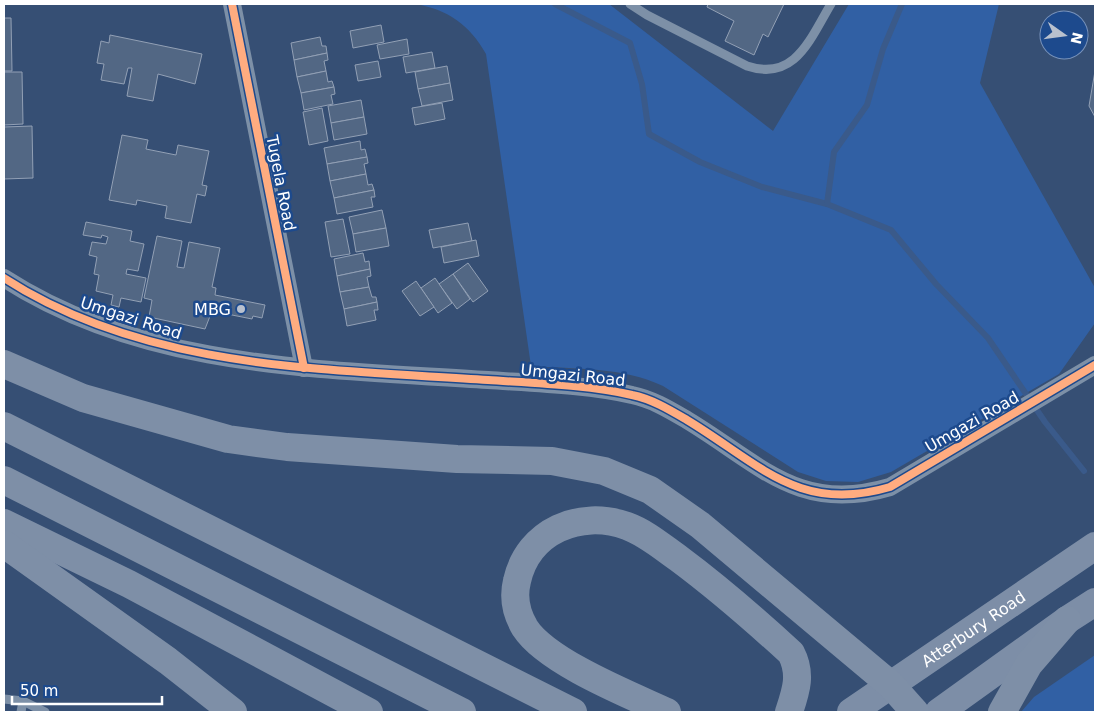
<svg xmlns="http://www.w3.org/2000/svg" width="1099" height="716" viewBox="0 0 1099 716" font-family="'DejaVu Sans',sans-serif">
  <rect width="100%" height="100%" fill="#364f74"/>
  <!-- green -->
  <g fill="#3160a4">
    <path d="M 415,4 L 609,4 L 773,131 L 849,4 L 999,4 L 980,83 L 1095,288 L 1095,323 L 1059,374 L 891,472 L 858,482 L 826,481 L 798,472 L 663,386 C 623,367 575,369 531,366 L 486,54 C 470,25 447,9 415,4 Z"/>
    <path d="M 1095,655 L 1095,712 L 1021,712 L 1034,697 Z"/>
  </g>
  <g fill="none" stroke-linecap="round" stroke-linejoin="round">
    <!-- stream -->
    <g stroke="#3a5a8a" stroke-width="6">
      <path d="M 555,4 L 630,43 L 642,84 L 649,134 L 700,162 L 762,187 L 827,204"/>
      <path d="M 902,4 L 883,49 L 867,105 L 834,152 L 827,204 L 891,230 L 936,284 L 988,338 L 1045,422 L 1084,471"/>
    </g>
  </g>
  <!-- building -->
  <g fill="#526784" stroke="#92a0b5">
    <path d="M 708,4 L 784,4 L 768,37 L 763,34 L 754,55 L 725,41 L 734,21 L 707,7 Z"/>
    <path d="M 4,18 L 11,18 L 12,71 L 4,71 Z"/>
    <path d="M 381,25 L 384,42 L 353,48 L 350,31 Z"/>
    <path d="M 110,35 L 202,54 L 195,84 L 158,74 L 153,101 L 127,96 L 132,68 L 128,68 L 124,84 L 101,80 L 104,64 L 97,63 L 101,41 L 109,43 Z"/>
    <path d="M 320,37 L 322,46 L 326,46 L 327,53 L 294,60 L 291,43 Z"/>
    <path d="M 407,39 L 409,54 L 380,59 L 377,45 Z"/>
    <path d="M 432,52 L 435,68 L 406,73 L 403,57 Z"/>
    <path d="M 327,53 L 328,60 L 324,61 L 326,71 L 297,77 L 294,60 Z"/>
    <path d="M 378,61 L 381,77 L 358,81 L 355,65 Z"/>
    <path d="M 447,66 L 450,83 L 418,89 L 415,72 Z"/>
    <path d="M 326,71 L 328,82 L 332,81 L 334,87 L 301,93 L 297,77 Z"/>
    <path d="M 1095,71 L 1095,117 L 1089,106 Z"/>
    <path d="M 4,72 L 22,72 L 23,124 L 4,125 Z"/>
    <path d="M 450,83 L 453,100 L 422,106 L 418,89 Z"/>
    <path d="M 334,87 L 335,94 L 331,95 L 333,104 L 304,110 L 301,93 Z"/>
    <path d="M 361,100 L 364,117 L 331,123 L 328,106 Z"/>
    <path d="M 442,103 L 445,119 L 415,125 L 412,108 Z"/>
    <path d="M 322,108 L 328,141 L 309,145 L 303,112 Z"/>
    <path d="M 364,117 L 367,134 L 334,140 L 331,123 Z"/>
    <path d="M 32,126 L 33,178 L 4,179 L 4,127 Z"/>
    <path d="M 122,135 L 148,140 L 146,149 L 176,155 L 178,145 L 209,151 L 202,185 L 207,186 L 205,196 L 197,194 L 191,223 L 165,218 L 167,206 L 137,200 L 136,205 L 109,200 Z"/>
    <path d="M 360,141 L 361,150 L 365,149 L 367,157 L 327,164 L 324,148 Z"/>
    <path d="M 367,157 L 368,163 L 364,164 L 366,174 L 330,181 L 327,164 Z"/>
    <path d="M 366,174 L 368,185 L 372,184 L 374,190 L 334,198 L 330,181 Z"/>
    <path d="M 374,190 L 375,197 L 371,197 L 373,207 L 337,214 L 334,198 Z"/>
    <path d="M 382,210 L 386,228 L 353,234 L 349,217 Z"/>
    <path d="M 343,219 L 350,254 L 331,257 L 325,222 Z"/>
    <path d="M 86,222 L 132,231 L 130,241 L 144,244 L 138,271 L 127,269 L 126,274 L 146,278 L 141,302 L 121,298 L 119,307 L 111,305 L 113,295 L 96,291 L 99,275 L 94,274 L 97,257 L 89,255 L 92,242 L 106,244 L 108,237 L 102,235 L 101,238 L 83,235 Z"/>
    <path d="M 468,223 L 472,241 L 433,248 L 429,230 Z"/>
    <path d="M 386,228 L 389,246 L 356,252 L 353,234 Z"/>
    <path d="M 157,236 L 182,241 L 177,267 L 184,268 L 189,242 L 220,248 L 212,287 L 216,288 L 215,295 L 265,305 L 262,318 L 253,316 L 252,319 L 212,311 L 205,329 L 149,317 L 152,300 L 144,298 Z"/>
    <path d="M 476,240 L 479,256 L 444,263 L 441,247 Z"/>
    <path d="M 363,253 L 365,262 L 369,261 L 370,269 L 337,276 L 334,259 Z"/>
    <path d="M 468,263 L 488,291 L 473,302 L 453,274 Z"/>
    <path d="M 370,269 L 371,276 L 367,277 L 369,287 L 340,292 L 337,276 Z"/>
    <path d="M 453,274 L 470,299 L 457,309 L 439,284 Z"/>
    <path d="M 435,278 L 452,303 L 438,313 L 421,288 Z"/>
    <path d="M 416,281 L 434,307 L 420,316 L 402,291 Z"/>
    <path d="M 369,287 L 372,297 L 376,297 L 377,302 L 344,309 L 340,292 Z"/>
    <path d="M 377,302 L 378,310 L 374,310 L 376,320 L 347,326 L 344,309 Z"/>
  </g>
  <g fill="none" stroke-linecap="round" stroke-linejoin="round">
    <!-- service -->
    <g stroke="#7d90a7" stroke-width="9">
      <path d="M 630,4 L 647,15 L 747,66 C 795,82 810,39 831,4"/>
      <path d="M 4,699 L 23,701 L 45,712"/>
      <path d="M 21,712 L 23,701"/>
    </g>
    <!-- minor -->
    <g stroke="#7d90a7" stroke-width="18">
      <path d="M 232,4 L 304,368"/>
      <path d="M 4,278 C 146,370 324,369 488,380 C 532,383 590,385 632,395 C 652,399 670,410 687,420 C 760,464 799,514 890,487 L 1095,365"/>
    </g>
    <!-- primary -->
    <g stroke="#7d8ea7" stroke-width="28">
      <path id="s1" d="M 851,712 L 1095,546"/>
      <path d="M 939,712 L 1067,620 L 1095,602"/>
    </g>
    <!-- motorway -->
    <g stroke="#7e8fa7" stroke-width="28">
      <path d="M 4,364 L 83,398 L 228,439 L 287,447 L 457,459 L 552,461 L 604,471 L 650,490 L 700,525 L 891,685 L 915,712"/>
      <path d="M 4,426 L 573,712"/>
      <path d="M 4,480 L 462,712"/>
      <path d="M 4,523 L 129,584 L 369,712"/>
      <path d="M 4,544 L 168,661 L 233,712"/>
      <path d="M 667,712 C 630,695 547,662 525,628 C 516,613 513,597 517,581 C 528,531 580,509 627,526 C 646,533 661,546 678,558 C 717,587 755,620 791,653 C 802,674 796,691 789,712"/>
      <path d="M 1002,712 L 1029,664 L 1067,620"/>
    </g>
    <defs>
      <g id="cycleway">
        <path d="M 232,4 L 304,368"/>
        <path d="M 4,278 C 146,370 324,369 488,380 C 532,383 590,385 632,395 C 652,399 670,410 687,420 C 760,464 799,514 890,487 L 1095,365"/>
      </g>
    </defs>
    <!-- cycleway casing -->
    <use href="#cycleway" stroke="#1d4a8d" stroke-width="11"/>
    <!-- cycleway -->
    <use href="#cycleway" stroke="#ffac80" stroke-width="8"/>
  </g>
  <!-- markers -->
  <circle fill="#b9c1ce" stroke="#1d4a8d" stroke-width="2" cx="241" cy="309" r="5"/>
  <g text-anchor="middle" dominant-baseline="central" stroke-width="5" stroke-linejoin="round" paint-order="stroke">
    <!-- street labels -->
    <g font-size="16" fill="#fff" stroke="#1d4a8d">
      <text transform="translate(281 183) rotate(79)">Tugela Road</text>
      <text transform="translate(131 318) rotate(18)">Umgazi Road</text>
      <text transform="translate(573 375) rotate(6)">Umgazi Road</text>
      <text transform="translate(972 422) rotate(-30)">Umgazi Road</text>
      <text stroke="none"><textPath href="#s1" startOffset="148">Atterbury Road</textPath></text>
    </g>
    <!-- poi labels -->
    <g font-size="16" fill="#fff" stroke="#1d4a8d" text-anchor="end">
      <text x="231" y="309">MBG</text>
    </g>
  </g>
  <!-- border -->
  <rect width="1099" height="716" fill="none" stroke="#ffffff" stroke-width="10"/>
  <!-- north arrow -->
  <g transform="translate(1064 35) rotate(104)"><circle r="24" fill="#1d4a8d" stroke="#7792bb"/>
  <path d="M0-4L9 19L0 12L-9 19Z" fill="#b9c1ce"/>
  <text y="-8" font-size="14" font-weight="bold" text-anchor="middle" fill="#ffffff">N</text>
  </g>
  <!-- scale -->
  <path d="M12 696v8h150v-8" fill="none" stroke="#ffffff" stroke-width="2.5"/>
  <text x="20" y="696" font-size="15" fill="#ffffff" stroke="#1d4a8d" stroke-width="4" paint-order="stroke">50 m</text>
</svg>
